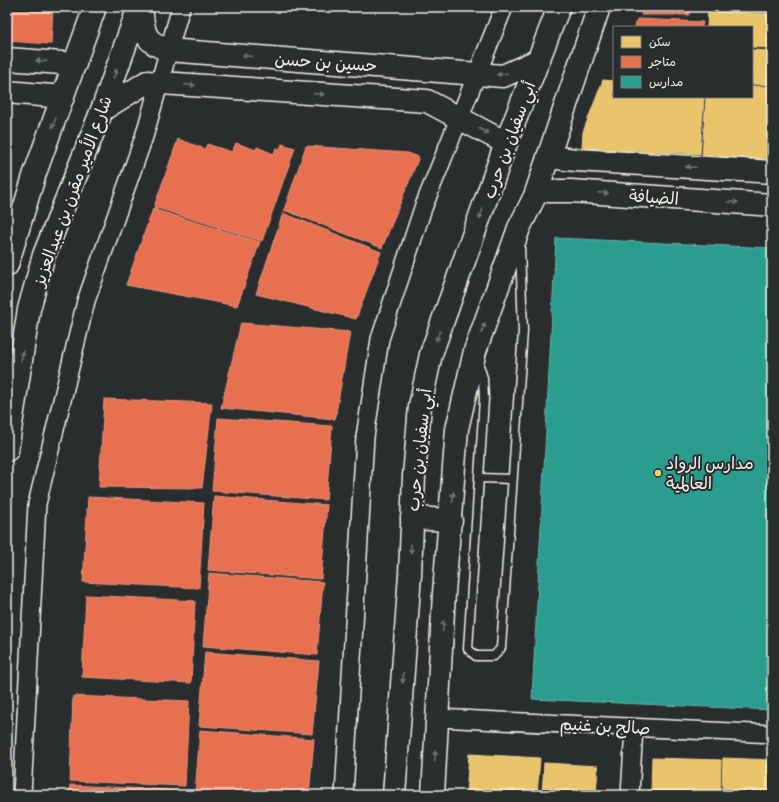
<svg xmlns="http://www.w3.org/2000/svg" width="779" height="802" viewBox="0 0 779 802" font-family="Itim,'Playpen Sans Arabic',sans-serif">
  <rect width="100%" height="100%" fill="#2a2d2e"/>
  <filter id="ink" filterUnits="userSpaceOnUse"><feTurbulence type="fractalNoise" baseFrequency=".025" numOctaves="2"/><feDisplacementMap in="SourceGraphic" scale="8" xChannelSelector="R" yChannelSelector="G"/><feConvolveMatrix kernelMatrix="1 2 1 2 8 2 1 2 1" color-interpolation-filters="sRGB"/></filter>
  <g filter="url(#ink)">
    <!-- homes -->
    <g fill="#e9c46a" stroke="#ecd290">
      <path d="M 695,7 L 772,7 L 772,12 Z"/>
      <path d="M 708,11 L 772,14 L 772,48 L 752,47 L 752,27 L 707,27 Z"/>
      <path d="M 752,50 L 772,51 L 772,85 L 752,84 Z"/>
      <path d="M 603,80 L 614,81 L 614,97 L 704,97 L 700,154 L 582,148 L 583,132 Z"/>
      <path d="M 752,86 L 772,87 L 772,154 L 761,161 L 702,157 L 706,97 L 752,97 Z"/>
      <path d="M 469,754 L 540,758 L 537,795 L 466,795 Z"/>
      <path d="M 652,758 L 721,760 L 720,795 L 651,795 Z"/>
      <path d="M 723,758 L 772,760 L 772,795 L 722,795 Z"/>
      <path d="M 544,763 L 598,766 L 596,795 L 542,795 Z"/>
    </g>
    <!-- shops -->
    <g fill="#e76f51" stroke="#eb967e">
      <path d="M 7,7 L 53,7 L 51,44 L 7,41 Z"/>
      <path d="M 642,7 L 690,7 L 689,15 L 641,15 Z"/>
      <path d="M 637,19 L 703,22 L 702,27 L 635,27 Z"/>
      <path d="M 178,139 L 205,149 L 207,144 L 232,152 L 236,143 L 256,150 L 257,147 L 274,154 L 276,148 L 280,149 L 282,144 L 295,148 L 262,241 L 154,207 Z"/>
      <path d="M 306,146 L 408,153 L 419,157 L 382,248 L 284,210 Z"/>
      <path d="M 153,209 L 260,242 L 237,306 L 126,285 Z"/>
      <path d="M 283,213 L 381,252 L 356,319 L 256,294 Z"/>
      <path d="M 241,323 L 350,332 L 335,419 L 221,408 Z"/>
      <path d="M 104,399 L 212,403 L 202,488 L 99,487 Z"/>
      <path d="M 218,418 L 332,426 L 326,500 L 212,491 Z"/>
      <path d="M 214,496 L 327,505 L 321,579 L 208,570 Z"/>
      <path d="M 88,497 L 204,503 L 199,588 L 83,582 Z"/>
      <path d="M 209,573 L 323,582 L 317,655 L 203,646 Z"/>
      <path d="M 86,595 L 195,601 L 191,683 L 82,677 Z"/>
      <path d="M 205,652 L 319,661 L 312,734 L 199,726 Z"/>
      <path d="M 73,696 L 189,701 L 185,786 L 70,781 Z"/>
      <path d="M 200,730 L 314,739 L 309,795 L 195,795 Z"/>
      <path d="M 70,785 L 186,791 L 186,795 L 69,795 Z"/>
    </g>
    <!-- schools -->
    <path fill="#2a9d8f" stroke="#67b6aa" d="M 556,238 L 772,248 L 772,710 L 532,699 Z"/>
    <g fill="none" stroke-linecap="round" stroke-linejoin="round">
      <defs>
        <g id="lane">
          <path d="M 478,362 L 483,378 L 484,399 L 468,649 L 476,656 L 494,656 L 501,648 L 523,331 L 520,247"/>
          <path d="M 480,478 L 512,479"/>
        </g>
        <g id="street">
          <path d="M 438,718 L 772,734"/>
          <path d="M 22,795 L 37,504 L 86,301 L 144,137 L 181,7"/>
          <path d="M 344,795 L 365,437 L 380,339 L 423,208 L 504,7"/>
          <path d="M 630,795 L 634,728"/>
        </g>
        <g id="secondary">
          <path d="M 141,7 C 144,31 142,41 168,50 L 503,76 L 539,60"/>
          <path d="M 7,59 L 75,64"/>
          <path d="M 7,92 L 63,97"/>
          <path d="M 102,110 L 147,82 L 427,101 L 506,143"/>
          <path d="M 548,157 L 576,160 L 772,172"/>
          <path d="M 537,191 L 571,191 L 772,205"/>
          <path d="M 7,265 L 35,173 L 95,7"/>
          <path d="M 7,450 L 29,309 L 44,255 L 102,110 L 139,7"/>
          <path d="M 412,518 L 451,520"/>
          <path d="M 394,795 L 410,574 L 414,476 L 420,406 L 431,354 L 506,143 L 559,7"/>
          <path d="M 433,795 L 444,593 L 457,429 L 475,351 L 519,228 L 535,196 L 599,7"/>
        </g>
      </defs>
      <!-- lane casing -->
      <use href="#lane" stroke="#f4f1e8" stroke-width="11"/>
      <!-- street casing -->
      <use href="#street" stroke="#f4f1e8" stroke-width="20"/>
      <!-- secondary casing -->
      <use href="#secondary" stroke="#f4f1e8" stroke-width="25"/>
      <!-- lane -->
      <use href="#lane" stroke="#2a2d2e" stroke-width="8"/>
      <!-- street -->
      <use href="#street" stroke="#2a2d2e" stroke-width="17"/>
      <!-- secondary -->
      <use href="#secondary" stroke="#2a2d2e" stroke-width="22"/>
    </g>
    <!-- one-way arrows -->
    <defs><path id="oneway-solid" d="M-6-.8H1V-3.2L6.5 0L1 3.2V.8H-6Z"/></defs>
    <g fill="#71726f">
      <use href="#oneway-solid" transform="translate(247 56) rotate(-176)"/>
      <use href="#oneway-solid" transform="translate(41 61) rotate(-176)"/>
      <use href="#oneway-solid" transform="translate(115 74) rotate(-70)"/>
      <use href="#oneway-solid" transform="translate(502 74) rotate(171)"/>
      <use href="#oneway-solid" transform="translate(190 85) rotate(4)"/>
      <use href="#oneway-solid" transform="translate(319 94) rotate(4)"/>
      <use href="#oneway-solid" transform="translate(54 123) rotate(110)"/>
      <use href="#oneway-solid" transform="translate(484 131) rotate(28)"/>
      <use href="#oneway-solid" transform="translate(691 167) rotate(-177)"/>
      <use href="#oneway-solid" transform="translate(603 193) rotate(4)"/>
      <use href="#oneway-solid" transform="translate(733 202) rotate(4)"/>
      <use href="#oneway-solid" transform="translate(481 214) rotate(110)"/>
      <use href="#oneway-solid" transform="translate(483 328) rotate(-70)"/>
      <use href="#oneway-solid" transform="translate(438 336) rotate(110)"/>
      <use href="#oneway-solid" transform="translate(22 356) rotate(-81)"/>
      <use href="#oneway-solid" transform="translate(453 497) rotate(-85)"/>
      <use href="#oneway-solid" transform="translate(411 548) rotate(92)"/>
      <use href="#oneway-solid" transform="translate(443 626) rotate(-87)"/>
      <use href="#oneway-solid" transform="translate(403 678) rotate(94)"/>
      <use href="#oneway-solid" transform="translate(435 756) rotate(-86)"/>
    </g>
  </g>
  <!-- markers -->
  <circle fill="#ffd166" stroke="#2a2d2e" stroke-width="1.5" cx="658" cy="473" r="4"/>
  <g text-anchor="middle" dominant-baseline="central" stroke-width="4" stroke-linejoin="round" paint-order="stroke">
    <!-- street labels -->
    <g font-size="17" fill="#f4f1e8" stroke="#2a2d2e">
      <text transform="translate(326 62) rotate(4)">حسين بن حسن</text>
      <text transform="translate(509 140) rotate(-70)">أبي سفيان بن حرب</text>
      <text transform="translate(72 191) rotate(-70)">شارع الأمير مقرن بن عبدالعزيز</text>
      <text transform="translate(654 197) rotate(4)">الضيافة</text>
      <text transform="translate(419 450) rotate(-84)">أبي سفيان بن حرب</text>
      <text transform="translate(605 726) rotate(3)">صالح بن غنيم</text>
    </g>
    <!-- poi labels -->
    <g font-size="17" fill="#f4f1e8" stroke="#2a2d2e" text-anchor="start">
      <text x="666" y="463">مدارس الرواد<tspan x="666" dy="20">العالمية</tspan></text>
    </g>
  </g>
  <!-- margin -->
  <rect width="779" height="802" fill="none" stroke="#2a2d2e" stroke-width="24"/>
  <rect x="12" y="12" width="755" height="778" fill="none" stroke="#f4f1e8" stroke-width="1.5" filter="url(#ink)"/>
  <!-- legend -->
  <rect x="613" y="26" width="140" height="72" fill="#2a2d2e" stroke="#7b7b78"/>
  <rect x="621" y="36" width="20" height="12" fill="#e9c46a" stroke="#7b7b78"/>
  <text x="649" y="46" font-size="12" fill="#f4f1e8">سكن</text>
  <rect x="621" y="56" width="20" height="12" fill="#e76f51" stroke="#7b7b78"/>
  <text x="649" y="66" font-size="12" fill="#f4f1e8">متاجر</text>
  <rect x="621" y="76" width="20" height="12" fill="#2a9d8f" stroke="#7b7b78"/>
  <text x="649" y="86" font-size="12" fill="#f4f1e8">مدارس</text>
</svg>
